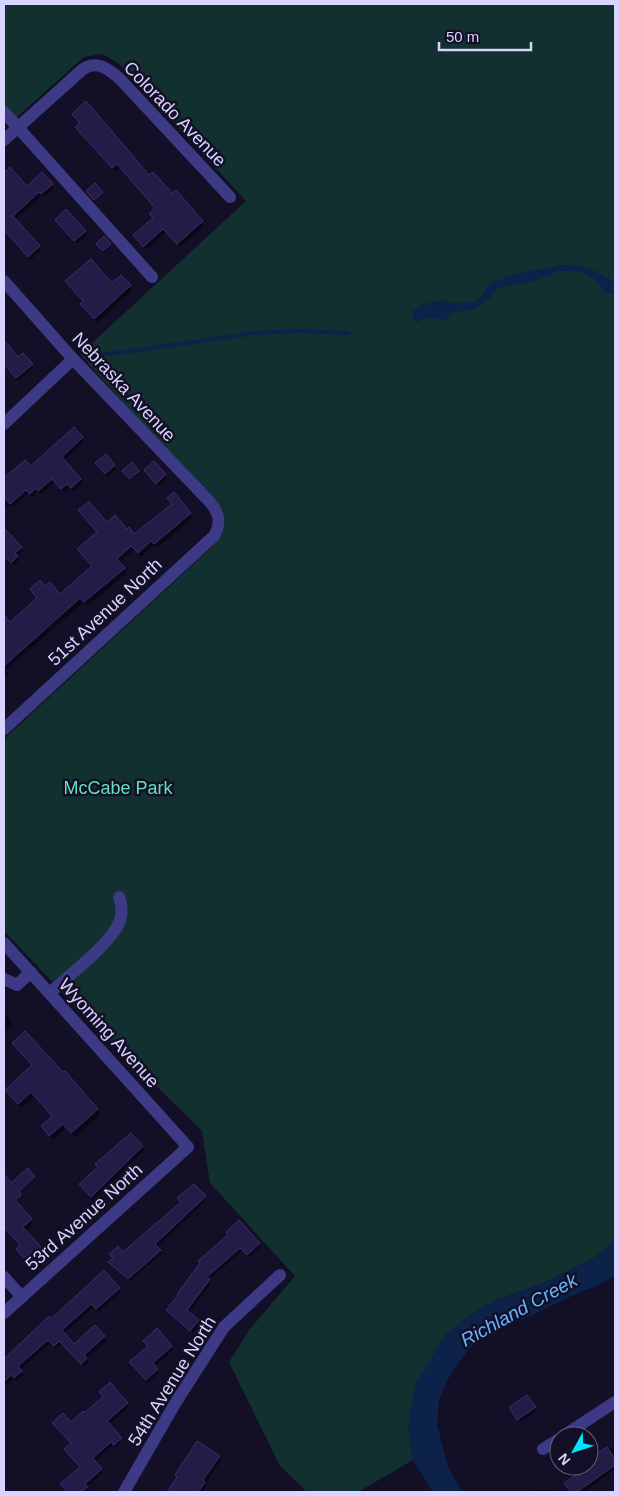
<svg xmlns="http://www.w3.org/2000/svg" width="619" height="1496" viewBox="0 0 619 1496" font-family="Helvetica,sans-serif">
  <rect width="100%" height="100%" fill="#130f26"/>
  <!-- green -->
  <path fill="#12302f" d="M 4,4 L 615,4 L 615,1241 L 593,1259 L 546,1282 L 494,1301 L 469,1316 L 408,1425 L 413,1460 L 358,1492 L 307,1492 L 280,1466 L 229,1362 L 250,1329 L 295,1276 L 210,1183 L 202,1131 L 80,1011 L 4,931 L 4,739 L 212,547 C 228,530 229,518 216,500 L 138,419 L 80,354 L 246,201 L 129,74 L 118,63 L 108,57 L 101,54 L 84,57 L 15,119 L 4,106 Z"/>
  <!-- water -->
  <g fill="#0c2248">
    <path d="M 559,265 C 584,265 595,269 615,283 L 615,294 L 606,293 C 601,289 599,284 595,280 C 587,271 568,270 556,271 L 550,277 L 545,277 L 534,281 L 498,288 L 490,298 L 475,309 L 453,313 L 445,321 L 430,317 L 415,323 L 412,312 L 422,305 L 441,300 L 453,303 L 475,302 L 480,298 L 487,286 L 492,282 L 518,274 Z"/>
    <path d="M 615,1241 L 615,1276 L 599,1285 L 576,1294 L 526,1318 L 494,1329 L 469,1349 L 451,1373 L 439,1400 L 437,1424 L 448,1467 L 462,1492 L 433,1492 L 413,1460 L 408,1425 L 415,1383 L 447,1333 L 469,1316 L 494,1301 L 546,1282 L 593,1259 Z"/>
  </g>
  <!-- shadow -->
  <g fill="#0007">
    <path d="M 79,131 L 149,177 L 172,195 L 176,192 L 204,226 L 180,247 L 166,232 L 146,250 L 136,239 L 153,219 L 156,209 L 120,167 L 115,171 Z"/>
    <path d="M 10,169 L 27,188 L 52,185 L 54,189 L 44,197 L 42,195 L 15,220 L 41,250 L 31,260 L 4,230 L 4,175 Z"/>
    <path d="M 58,223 L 85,232 L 87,235 L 77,244 Z"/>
    <path d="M 104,238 L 111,246 L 104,252 L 98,244 Z"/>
    <path d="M 121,277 L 132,291 L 97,323 L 84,309 L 82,304 L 84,302 L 70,286 L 112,285 Z"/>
    <path d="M 4,341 L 17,359 L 32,365 L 33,368 L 18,381 L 4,364 Z"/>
    <path d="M 74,428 L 84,442 L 63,461 L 83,483 L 74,491 L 70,487 L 64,492 L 55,482 L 41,494 L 39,491 L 32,497 L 29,493 L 12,507 L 10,504 L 4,509 L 4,480 L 25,461 L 31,468 Z"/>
    <path d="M 105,456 L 116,469 L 107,477 L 99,467 Z"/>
    <path d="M 154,463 L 167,478 L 159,486 L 148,474 Z"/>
    <path d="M 131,464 L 139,473 L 131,480 L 124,472 Z"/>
    <path d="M 190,514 L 193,518 L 157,548 L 155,544 L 141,557 L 134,550 L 119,563 L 127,573 L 87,606 L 84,602 L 6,670 L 9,675 L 4,680 L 4,624 L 5,626 L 10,623 L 38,598 L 31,590 L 45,588 L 60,595 L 93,567 L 79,549 L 107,524 L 127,530 L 134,535 Z"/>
    <path d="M 5,531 L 23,551 L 17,556 L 19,560 L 14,565 L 4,554 L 4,533 Z"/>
    <path d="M 4,1011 L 13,1024 L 4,1033 Z"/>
    <path d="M 13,1043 L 63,1074 L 65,1073 L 97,1110 L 100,1115 L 75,1137 L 66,1128 L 53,1140 L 45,1131 L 53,1117 L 35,1096 L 21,1108 L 9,1095 L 7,1090 L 33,1066 Z"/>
    <path d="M 142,1147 L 144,1150 L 93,1200 L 82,1188 L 81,1185 L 99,1168 L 97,1165 Z"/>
    <path d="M 28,1170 L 35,1179 L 23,1189 L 16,1180 Z"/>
    <path d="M 4,1195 L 15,1207 L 31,1220 L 34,1224 L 25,1231 L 49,1259 L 40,1266 L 32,1257 L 27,1261 L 17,1249 L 21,1246 L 4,1227 Z"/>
    <path d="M 205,1197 L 206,1200 L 157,1247 L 162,1253 L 130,1281 L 112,1266 L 110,1263 L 114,1259 L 110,1254 L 123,1254 Z"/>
    <path d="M 229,1236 L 259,1244 L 261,1247 L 249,1258 L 243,1250 L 209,1280 L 211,1283 L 189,1313 L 200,1324 L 193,1333 L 167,1310 Z"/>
    <path d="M 119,1288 L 121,1292 L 99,1312 L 94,1307 L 63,1334 L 74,1345 L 95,1327 L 104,1337 L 107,1341 L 86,1359 L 89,1363 L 84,1367 L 62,1344 L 56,1349 L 51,1343 L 20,1370 L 24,1375 L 17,1381 L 14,1378 L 4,1387 L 4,1360 L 49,1318 L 51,1320 Z"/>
    <path d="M 171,1346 L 173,1350 L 154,1367 L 159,1373 L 148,1383 L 133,1366 Z"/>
    <path d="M 527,1396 L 537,1411 L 520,1422 L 510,1408 Z"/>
    <path d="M 127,1403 L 129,1407 L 108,1425 L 122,1442 L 116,1447 L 113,1444 L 94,1462 L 103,1472 L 87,1487 L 89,1490 L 86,1492 L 68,1492 L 64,1487 L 81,1468 L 72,1444 L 71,1424 L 84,1415 Z"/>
    <path d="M 615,1445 L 615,1469 L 584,1492 L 533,1492 L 533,1490 L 571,1491 L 608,1450 Z"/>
    <path d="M 219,1456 L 221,1460 L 205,1484 L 206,1486 L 202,1492 L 168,1492 L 178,1478 Z"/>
  </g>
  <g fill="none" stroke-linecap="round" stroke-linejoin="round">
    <!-- stream -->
    <path stroke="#0c2248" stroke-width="4" d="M 97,355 L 139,350 L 255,333 L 299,331 L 349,333"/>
  </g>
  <!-- building -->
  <g fill="#241b47" stroke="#3b2d73">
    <path d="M 86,101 L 149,175 L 153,172 L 172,193 L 176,190 L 203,221 L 177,244 L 163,229 L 143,247 L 133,235 L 153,218 L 149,214 L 155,208 L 117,164 L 112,168 L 75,127 L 80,123 L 72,114 Z"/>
    <path d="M 10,167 L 27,186 L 42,172 L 53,184 L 41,194 L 39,192 L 13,216 L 40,246 L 28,257 L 4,230 L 4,173 Z"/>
    <path d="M 95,183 L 103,192 L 94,200 L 86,191 Z"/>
    <path d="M 66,209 L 86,231 L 74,241 L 55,220 Z"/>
    <path d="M 104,236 L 111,244 L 103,251 L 96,244 Z"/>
    <path d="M 91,259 L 112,283 L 121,275 L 131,285 L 94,319 L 80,304 L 83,301 L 65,281 Z"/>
    <path d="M 4,340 L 18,357 L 23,353 L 33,364 L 16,378 L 4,364 Z"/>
    <path d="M 74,427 L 83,437 L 62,457 L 81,479 L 71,488 L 67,484 L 61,489 L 52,479 L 38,491 L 36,488 L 30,494 L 26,490 L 10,504 L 4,497 L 4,478 L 25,460 L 31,466 Z"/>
    <path d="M 106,454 L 115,465 L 105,474 L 95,463 Z"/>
    <path d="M 154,461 L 166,474 L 156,484 L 144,470 Z"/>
    <path d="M 132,462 L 139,471 L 130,479 L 122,471 Z"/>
    <path d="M 174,492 L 191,513 L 154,544 L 151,541 L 138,553 L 131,546 L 117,559 L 125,568 L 84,602 L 80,598 L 4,666 L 4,615 L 10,622 L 37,598 L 30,589 L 40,580 L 45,586 L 50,582 L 60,594 L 92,566 L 77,549 L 97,532 L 78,510 L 89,502 L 107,522 L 115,515 L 127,529 L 129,527 L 134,534 L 172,504 L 167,498 Z"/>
    <path d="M 4,528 L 22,547 L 15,553 L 18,556 L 11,563 L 4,555 Z"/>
    <path d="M 25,1031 L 63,1072 L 65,1071 L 98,1109 L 71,1133 L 63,1124 L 49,1136 L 41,1126 L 52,1116 L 31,1092 L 18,1104 L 5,1090 L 32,1065 L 12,1043 Z"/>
    <path d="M 131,1133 L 143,1146 L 91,1197 L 79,1184 L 98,1167 L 95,1164 Z"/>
    <path d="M 28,1168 L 35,1177 L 19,1191 L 21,1195 L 15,1200 L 32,1219 L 23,1227 L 47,1254 L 37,1263 L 29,1254 L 24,1258 L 16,1249 L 20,1245 L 4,1227 L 4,1174 L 11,1183 Z"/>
    <path d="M 194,1184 L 206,1196 L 155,1244 L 161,1250 L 128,1279 L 108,1262 L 113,1258 L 109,1254 L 118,1246 L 123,1252 L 181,1202 L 177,1198 Z"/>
    <path d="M 239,1220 L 260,1243 L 247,1255 L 240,1248 L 207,1277 L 210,1279 L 187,1310 L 199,1320 L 190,1331 L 166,1310 L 178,1295 L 177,1294 L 200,1263 L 198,1261 L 228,1235 L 226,1232 Z"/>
    <path d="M 104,1270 L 120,1288 L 96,1309 L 91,1304 L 62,1330 L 74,1344 L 95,1325 L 105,1336 L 84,1355 L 87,1358 L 81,1364 L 59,1341 L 54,1346 L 48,1340 L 18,1366 L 22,1371 L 14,1378 L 11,1375 L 4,1382 L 4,1359 L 49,1316 L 51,1319 Z"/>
    <path d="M 157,1328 L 172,1346 L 153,1363 L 158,1369 L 146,1380 L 129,1362 L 148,1346 L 143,1341 Z"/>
    <path d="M 110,1382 L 128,1403 L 107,1421 L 122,1438 L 114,1445 L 111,1442 L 93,1458 L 102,1469 L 85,1484 L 88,1487 L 81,1492 L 68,1492 L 60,1484 L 80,1467 L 64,1449 L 71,1443 L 52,1423 L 63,1413 L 71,1422 L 83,1411 L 84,1413 L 103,1397 L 99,1392 Z"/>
    <path d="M 527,1395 L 536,1407 L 517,1420 L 509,1407 Z"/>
    <path d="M 197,1441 L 220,1456 L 203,1480 L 205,1482 L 198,1492 L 167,1492 L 177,1477 L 175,1475 Z"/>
    <path d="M 607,1447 L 615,1459 L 615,1465 L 577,1492 L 571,1492 L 564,1483 L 593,1464 L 589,1459 Z"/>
  </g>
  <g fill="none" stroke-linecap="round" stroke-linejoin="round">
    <!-- minor -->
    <g stroke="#3d3a85" stroke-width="12">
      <path d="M 4,112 L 152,277"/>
      <path d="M 4,140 L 83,69 C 97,60 109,69 120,79 L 230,197"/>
      <path d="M 4,281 L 73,359 L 209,501 C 219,512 222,523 214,536 L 4,729"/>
      <path d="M 4,424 L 73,359"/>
      <path d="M 4,943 L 188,1147 L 4,1313"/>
      <path d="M 4,979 L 17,985 L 31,972"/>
      <path d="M 50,993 C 70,974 103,950 117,927 C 122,918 123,907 119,897"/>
      <path d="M 4,1277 L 22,1297"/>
      <path d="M 563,1436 L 615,1402"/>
      <path d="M 543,1449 L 559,1439"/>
      <path d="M 124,1492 L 176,1402 L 224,1327 L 280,1275"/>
    </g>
  </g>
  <g text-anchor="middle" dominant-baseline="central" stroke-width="5" stroke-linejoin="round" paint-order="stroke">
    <!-- street labels -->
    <g font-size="18" fill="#d9d4ff" stroke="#130f26">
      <text transform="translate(175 114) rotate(46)">Colorado Avenue</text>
      <text transform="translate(124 387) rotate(47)">Nebraska Avenue</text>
      <text transform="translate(105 612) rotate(-43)">51st Avenue North</text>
      <text transform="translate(109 1033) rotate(48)">Wyoming Avenue</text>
      <text transform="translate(84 1217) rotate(-42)">53rd Avenue North</text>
      <text transform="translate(172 1381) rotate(-58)">54th Avenue North</text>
    </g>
    <!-- park labels -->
    <g font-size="18" fill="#5fe0c0" stroke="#130f26">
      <text x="118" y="788">McCabe Park</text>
    </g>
    <!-- water labels -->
    <g font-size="19" font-style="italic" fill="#62b6ff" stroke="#130f26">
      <text transform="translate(519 1310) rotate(-29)">Richland Creek</text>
    </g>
  </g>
  <!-- border -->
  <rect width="619" height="1496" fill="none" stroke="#d9d4ff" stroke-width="10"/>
  <!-- north arrow -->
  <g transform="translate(574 1451) rotate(230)"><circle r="24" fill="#130f26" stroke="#625e7d"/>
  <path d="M0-4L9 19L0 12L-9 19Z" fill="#00e5ff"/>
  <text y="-8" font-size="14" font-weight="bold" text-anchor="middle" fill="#d9d4ff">N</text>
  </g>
  <!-- scale -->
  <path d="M439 42v8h92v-8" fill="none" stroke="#d9d4ff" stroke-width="2.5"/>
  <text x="446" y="42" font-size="15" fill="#d9d4ff" stroke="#130f26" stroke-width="4" paint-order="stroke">50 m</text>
</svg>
